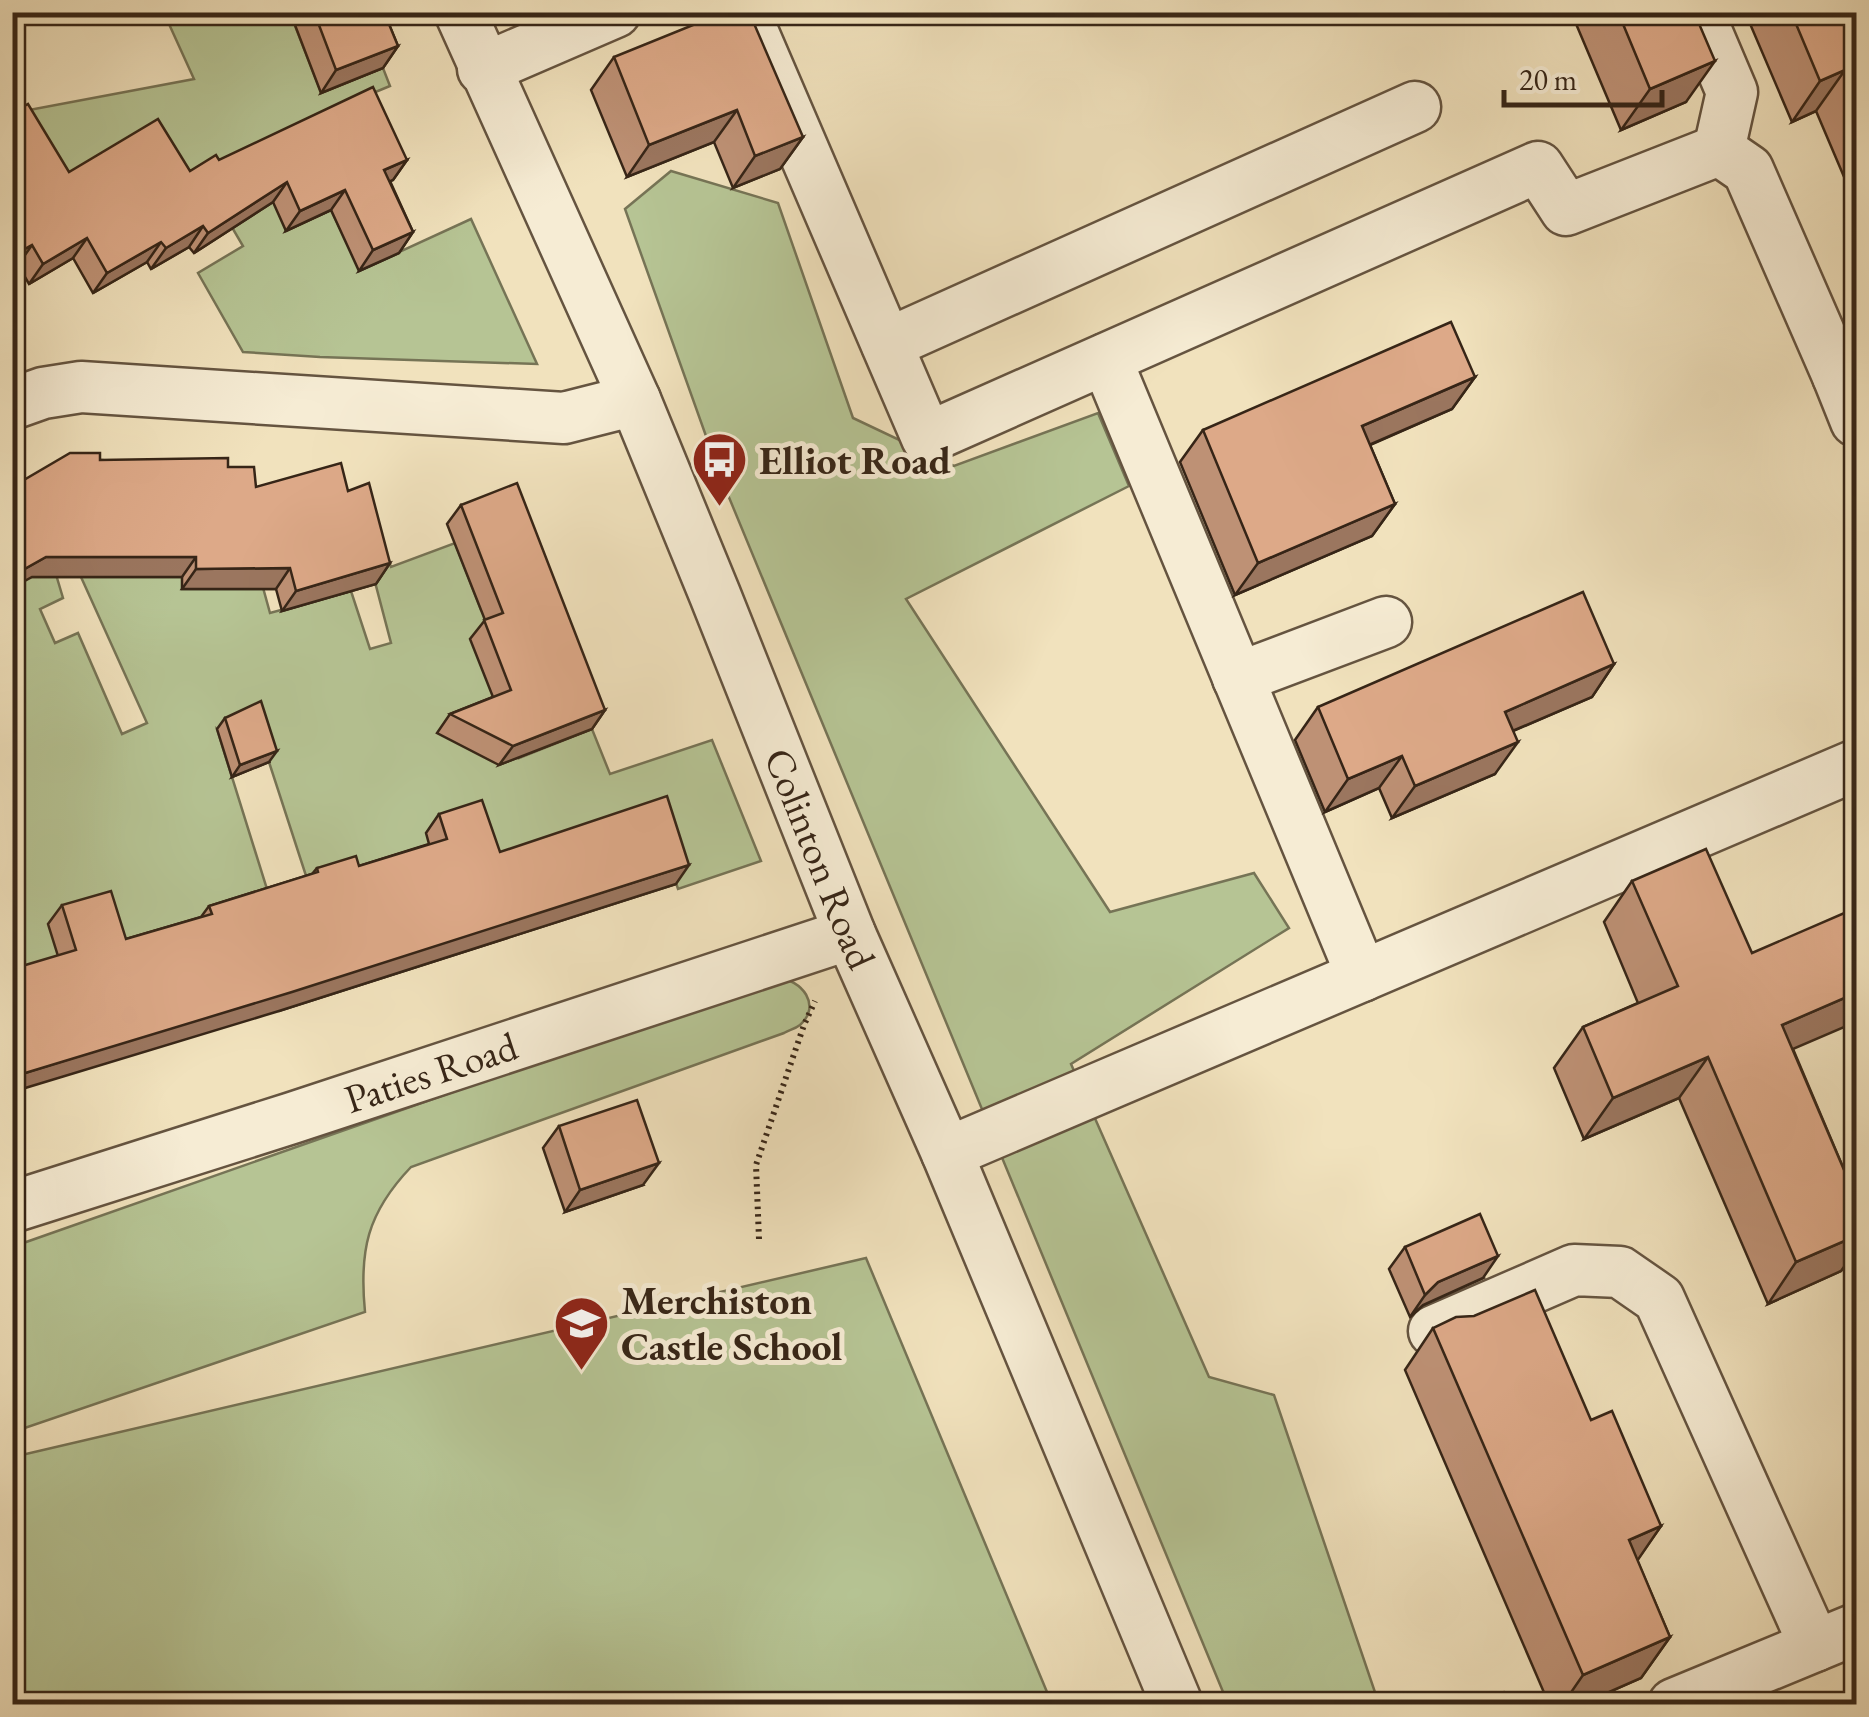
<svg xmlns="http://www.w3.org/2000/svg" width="1869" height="1717" viewBox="0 0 1869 1717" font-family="'EB Garamond',serif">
  <rect width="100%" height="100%" fill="#f1e2bd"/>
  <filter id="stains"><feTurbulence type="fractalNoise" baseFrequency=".002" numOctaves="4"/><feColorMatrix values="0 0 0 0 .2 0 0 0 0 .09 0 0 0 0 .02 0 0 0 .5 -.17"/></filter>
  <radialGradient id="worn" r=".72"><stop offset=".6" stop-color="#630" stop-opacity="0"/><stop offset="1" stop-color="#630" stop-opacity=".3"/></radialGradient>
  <!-- green -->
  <g fill="#b6c494" stroke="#767456" stroke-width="2.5">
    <path d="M 164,13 L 290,13 L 321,92 L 383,68 L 390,86 L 356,100 L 286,230 L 331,210 L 360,270 L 471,219 L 537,364 L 320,357 L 243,352 L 198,273 L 243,246 L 202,176 L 127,227 L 13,125 L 13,113 L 194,79 Z"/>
    <path d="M 671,171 L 778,203 L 853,418 L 954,466 L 1098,413 L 1129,486 L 906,599 L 1110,912 L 1254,873 L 1289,928 L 1071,1064 L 1209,1377 L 1274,1395 L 1379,1704 L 1228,1704 L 721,478 L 625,209 Z"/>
    <path d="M 373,520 L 391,567 L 455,543 L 481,610 L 536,589 L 519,758 L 592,729 L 610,774 L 712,740 L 761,861 L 678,889 L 654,816 L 487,870 L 434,857 L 309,885 L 269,762 L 217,729 L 271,902 L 13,984 L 12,587 L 43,531 L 63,598 L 40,609 L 55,643 L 78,633 L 122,734 L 147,723 L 81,577 L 254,555 L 270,613 L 351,591 L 370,649 L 391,643 L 360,525 Z"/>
    <path d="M 777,978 C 802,979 822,1006 800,1025 C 795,1029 789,1030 784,1033 L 411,1167 C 367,1213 359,1251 365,1312 L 13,1432 L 12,1247 Z"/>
    <path d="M 866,1258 L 1052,1704 L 13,1704 L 13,1457 Z"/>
    <path d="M 1504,1692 L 1508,1704 L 1394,1704 Z"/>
  </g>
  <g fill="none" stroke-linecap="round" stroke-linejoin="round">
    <defs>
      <g id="minor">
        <path id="s1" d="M 460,12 L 635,400 L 715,595 L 850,934 L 947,1153 L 1177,1704"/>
        <path d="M 744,12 L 927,438 L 1538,167 L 1566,210 L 1719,150 L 1748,170 L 1838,376 L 1856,368"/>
        <path d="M 1698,12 L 1732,92 L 1719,150"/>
        <path d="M 483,69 L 615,12"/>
        <path d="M 887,344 L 1415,107"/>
        <path d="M 1106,359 L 1362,976"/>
        <path d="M 1838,376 L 1856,421"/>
        <path d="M 12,404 L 43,393 L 81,387 L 564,418 L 635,400"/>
        <path d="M 1238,678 L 1386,622"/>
        <path d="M 947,1153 L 1856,765"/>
        <path id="s2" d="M 12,1207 L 292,1118 L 850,934"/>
        <path d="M 1434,1331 L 1574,1270 L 1620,1272 L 1659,1299 L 1815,1646"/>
        <path d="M 1674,1704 L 1856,1629"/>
      </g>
    </defs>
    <!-- minor casing -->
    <use href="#minor" stroke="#655440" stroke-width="55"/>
    <!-- path -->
    <path stroke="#362517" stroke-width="6" stroke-dasharray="2.5 5" stroke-linecap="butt" d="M 759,1239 L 756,1165 L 804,1025 L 815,1001"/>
    <!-- minor -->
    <use href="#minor" stroke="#f6ecd4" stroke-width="50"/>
  </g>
  <!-- wall -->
  <g fill="#be9175" stroke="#362517" stroke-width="2.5">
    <path d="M 290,12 L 384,12 L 398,46 L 383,68 L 321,93 Z"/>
    <path d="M 1571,12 L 1694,12 L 1686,102 L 1621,130 Z"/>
    <path d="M 1745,12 L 1856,12 L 1856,205 L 1816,111 L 1792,122 Z"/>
    <path d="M 614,57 L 803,137 L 780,169 L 733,188 L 714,142 L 627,177 L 591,90 Z"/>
    <path d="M 407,160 L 393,180 L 390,181 L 413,232 L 399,253 L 359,271 L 331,210 L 286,231 L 273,202 L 194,253 L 189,247 L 151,269 L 147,262 L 93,293 L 73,258 L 29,284 L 18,265 L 69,172 L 190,171 Z"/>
    <path d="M 1475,377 L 1452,409 L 1370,445 L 1395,504 L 1372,536 L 1235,595 L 1180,462 L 1203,430 Z"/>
    <path d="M 100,460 L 228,467 L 256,487 L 348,491 L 390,563 L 376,584 L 282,611 L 276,589 L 182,589 L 182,577 L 32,577 Z"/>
    <path d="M 461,505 L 605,710 L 592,729 L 499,765 L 437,733 L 450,714 L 493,697 L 470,639 L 485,620 L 447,524 Z"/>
    <path d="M 1614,664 L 1592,697 L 1513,731 L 1495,774 L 1392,818 L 1379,788 L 1325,812 L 1295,740 L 1318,707 Z"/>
    <path d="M 225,718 L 269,762 L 232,777 L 217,729 Z"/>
    <path d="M 439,814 L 500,852 L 676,884 L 279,1011 L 58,956 L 48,924 L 62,905 L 126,939 L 201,917 L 209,906 L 312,874 L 317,868 L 359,866 L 429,844 L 426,833 Z"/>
    <path d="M 1632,881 L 1793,1049 L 1856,1198 L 1856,1250 L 1841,1271 L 1768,1304 L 1679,1098 L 1584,1139 L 1554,1068 L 1583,1027 L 1638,1003 L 1604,922 Z"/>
    <path d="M 559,1126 L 643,1185 L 565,1212 L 543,1148 Z"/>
    <path d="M 1405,1247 L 1483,1278 L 1423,1305 L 1410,1317 L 1389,1269 Z"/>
    <path d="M 1433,1328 L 1591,1420 L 1661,1526 L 1637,1560 L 1670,1637 L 1641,1678 L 1582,1704 L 1549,1704 L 1405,1370 Z"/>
  </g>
  <!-- shaded-wall -->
  <g fill="#9b765f" stroke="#362517" stroke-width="2.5">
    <path d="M 398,46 L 383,68 L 321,93 L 336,70 Z"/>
    <path d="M 1715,61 L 1686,102 L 1621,130 L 1650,89 Z"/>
    <path d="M 1845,70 L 1816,111 L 1792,122 L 1820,81 Z"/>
    <path d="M 737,110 L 714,142 L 627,177 L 649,145 Z"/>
    <path d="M 803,137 L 780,169 L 733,188 L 755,156 Z"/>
    <path d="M 407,160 L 393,180 L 370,190 L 384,170 Z"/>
    <path d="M 287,182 L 273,202 L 194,253 L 208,233 Z"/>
    <path d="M 345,190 L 331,210 L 286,231 L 300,211 Z"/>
    <path d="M 203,226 L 189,247 L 151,269 L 166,248 Z"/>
    <path d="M 413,232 L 399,253 L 359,271 L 373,250 Z"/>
    <path d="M 87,238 L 73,258 L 29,284 L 43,264 Z"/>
    <path d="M 161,242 L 147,262 L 93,293 L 107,273 Z"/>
    <path d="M 32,245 L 18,265 L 12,268 L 12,256 Z"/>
    <path d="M 1475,377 L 1452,409 L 1339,458 L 1362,426 Z"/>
    <path d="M 1395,504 L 1372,536 L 1235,595 L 1258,563 Z"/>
    <path d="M 46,557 L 196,557 L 182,577 L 32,577 L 12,588 L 12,576 Z"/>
    <path d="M 390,563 L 376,584 L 282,611 L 296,591 Z"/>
    <path d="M 290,568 L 276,589 L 182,589 L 196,569 Z"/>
    <path d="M 1614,664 L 1592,697 L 1482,744 L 1505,712 Z"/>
    <path d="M 605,710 L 592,729 L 499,765 L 513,746 Z"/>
    <path d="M 1518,742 L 1495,774 L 1392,818 L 1415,786 Z"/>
    <path d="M 277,751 L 269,762 L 232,777 L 240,765 Z"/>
    <path d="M 1402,756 L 1379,788 L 1325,812 L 1348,779 Z"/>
    <path d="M 689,865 L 676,884 L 279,1011 L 12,1092 L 12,1077 Z"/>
    <path d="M 1856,993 L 1856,1022 L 1753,1066 L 1782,1025 Z"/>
    <path d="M 1708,1057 L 1679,1098 L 1584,1139 L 1613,1098 Z"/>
    <path d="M 659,1163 L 643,1185 L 565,1212 L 580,1190 Z"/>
    <path d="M 1856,1236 L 1856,1250 L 1841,1271 L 1768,1304 L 1796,1262 Z"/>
    <path d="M 1498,1256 L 1483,1278 L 1423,1305 L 1410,1317 L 1425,1295 L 1438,1282 Z"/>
    <path d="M 1661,1526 L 1633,1567 L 1629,1540 Z"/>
    <path d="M 1670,1637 L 1641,1678 L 1582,1704 L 1563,1704 L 1583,1675 Z"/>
  </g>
  <!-- building -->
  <g fill="#dda988" stroke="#362517" stroke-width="2.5">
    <path d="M 314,12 L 384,12 L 398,46 L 336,70 Z"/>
    <path d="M 725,12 L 749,12 L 803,137 L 755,156 L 737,110 L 649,145 L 614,57 Z"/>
    <path d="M 1618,12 L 1694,12 L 1715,61 L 1650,89 Z"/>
    <path d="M 1791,12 L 1856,12 L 1856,96 L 1845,70 L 1820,81 Z"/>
    <path d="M 373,87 L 407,160 L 384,170 L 413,232 L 373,250 L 345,190 L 300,211 L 287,182 L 208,233 L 203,226 L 166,248 L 161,242 L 107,273 L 87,238 L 43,264 L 32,245 L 12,256 L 12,113 L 28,104 L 69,172 L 158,119 L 190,171 L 216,155 L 219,160 Z"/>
    <path d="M 1451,322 L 1475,377 L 1362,426 L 1395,504 L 1258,563 L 1203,430 Z"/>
    <path d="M 70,453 L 100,453 L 100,460 L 228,458 L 228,467 L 254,467 L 256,487 L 341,463 L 348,491 L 369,483 L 390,563 L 296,591 L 290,568 L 196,569 L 196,557 L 46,557 L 12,576 L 12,487 Z"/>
    <path d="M 517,483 L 605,710 L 513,746 L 450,714 L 511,690 L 484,620 L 503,613 L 461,505 Z"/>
    <path d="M 1583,592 L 1614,664 L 1505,712 L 1518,742 L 1415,786 L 1402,756 L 1348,779 L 1318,707 Z"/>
    <path d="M 261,701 L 277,751 L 240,765 L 225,718 Z"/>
    <path d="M 667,796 L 689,865 L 292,992 L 12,1077 L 12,969 L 76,950 L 62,905 L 111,891 L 126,939 L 212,914 L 209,906 L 318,872 L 317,868 L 356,856 L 359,866 L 447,839 L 439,814 L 482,800 L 500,852 Z"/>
    <path d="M 1706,849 L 1752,953 L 1856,908 L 1856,993 L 1782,1025 L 1856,1198 L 1856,1236 L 1796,1262 L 1708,1057 L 1613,1098 L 1583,1027 L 1678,986 L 1632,881 Z"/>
    <path d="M 637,1100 L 659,1163 L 580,1190 L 559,1126 Z"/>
    <path d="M 1480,1214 L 1498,1256 L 1438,1282 L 1425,1295 L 1405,1247 Z"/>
    <path d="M 1535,1290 L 1591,1420 L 1612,1411 L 1661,1526 L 1629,1540 L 1670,1637 L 1583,1675 L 1433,1328 L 1456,1317 L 1474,1316 Z"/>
  </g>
  <!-- icons -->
  <defs>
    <symbol id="bus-pin" viewBox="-11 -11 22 30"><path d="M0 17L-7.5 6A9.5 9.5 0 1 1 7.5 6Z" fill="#8f2418" stroke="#f6ecd4"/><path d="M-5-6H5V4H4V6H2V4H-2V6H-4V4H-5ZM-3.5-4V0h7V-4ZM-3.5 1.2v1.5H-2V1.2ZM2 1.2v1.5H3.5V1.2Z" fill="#fff"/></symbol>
    <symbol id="school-pin" viewBox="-11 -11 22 30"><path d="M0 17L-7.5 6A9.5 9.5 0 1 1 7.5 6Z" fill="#8f2418" stroke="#f6ecd4"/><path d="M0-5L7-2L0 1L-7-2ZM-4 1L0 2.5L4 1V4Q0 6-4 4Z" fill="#fff"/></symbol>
  </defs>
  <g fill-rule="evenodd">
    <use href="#bus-pin" x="688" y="428" width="63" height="86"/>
    <use href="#school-pin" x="550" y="1292" width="63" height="86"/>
  </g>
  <g text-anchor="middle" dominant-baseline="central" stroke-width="10" stroke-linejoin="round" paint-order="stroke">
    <!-- poi labels -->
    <g font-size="40" font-weight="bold" fill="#362517" stroke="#f6ecd4" text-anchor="start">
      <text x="759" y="460">Elliot Road</text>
      <text x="621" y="1300">Merchiston<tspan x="621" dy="46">Castle School</tspan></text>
    </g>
    <!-- street labels -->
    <g font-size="40" fill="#362517" stroke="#f6ecd4">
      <text stroke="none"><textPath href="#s1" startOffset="920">Colinton Road</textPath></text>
      <text stroke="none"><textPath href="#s2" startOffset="440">Paties Road</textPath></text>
    </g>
  </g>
  <!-- margin -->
  <rect width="1869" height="1717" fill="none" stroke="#f1e2bd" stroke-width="50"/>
  <rect x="15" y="15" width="1839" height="1687" fill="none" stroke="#362517" stroke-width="5"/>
  <rect x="25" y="25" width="1819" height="1667" fill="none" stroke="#362517" stroke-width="2.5"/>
  <!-- scale -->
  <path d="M1504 90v15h158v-15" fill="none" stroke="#362517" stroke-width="5"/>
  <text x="1519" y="90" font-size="30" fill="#362517" stroke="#f6ecd4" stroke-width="8" paint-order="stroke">20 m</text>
  <rect width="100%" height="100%" filter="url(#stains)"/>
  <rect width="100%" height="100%" fill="url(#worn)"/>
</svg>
